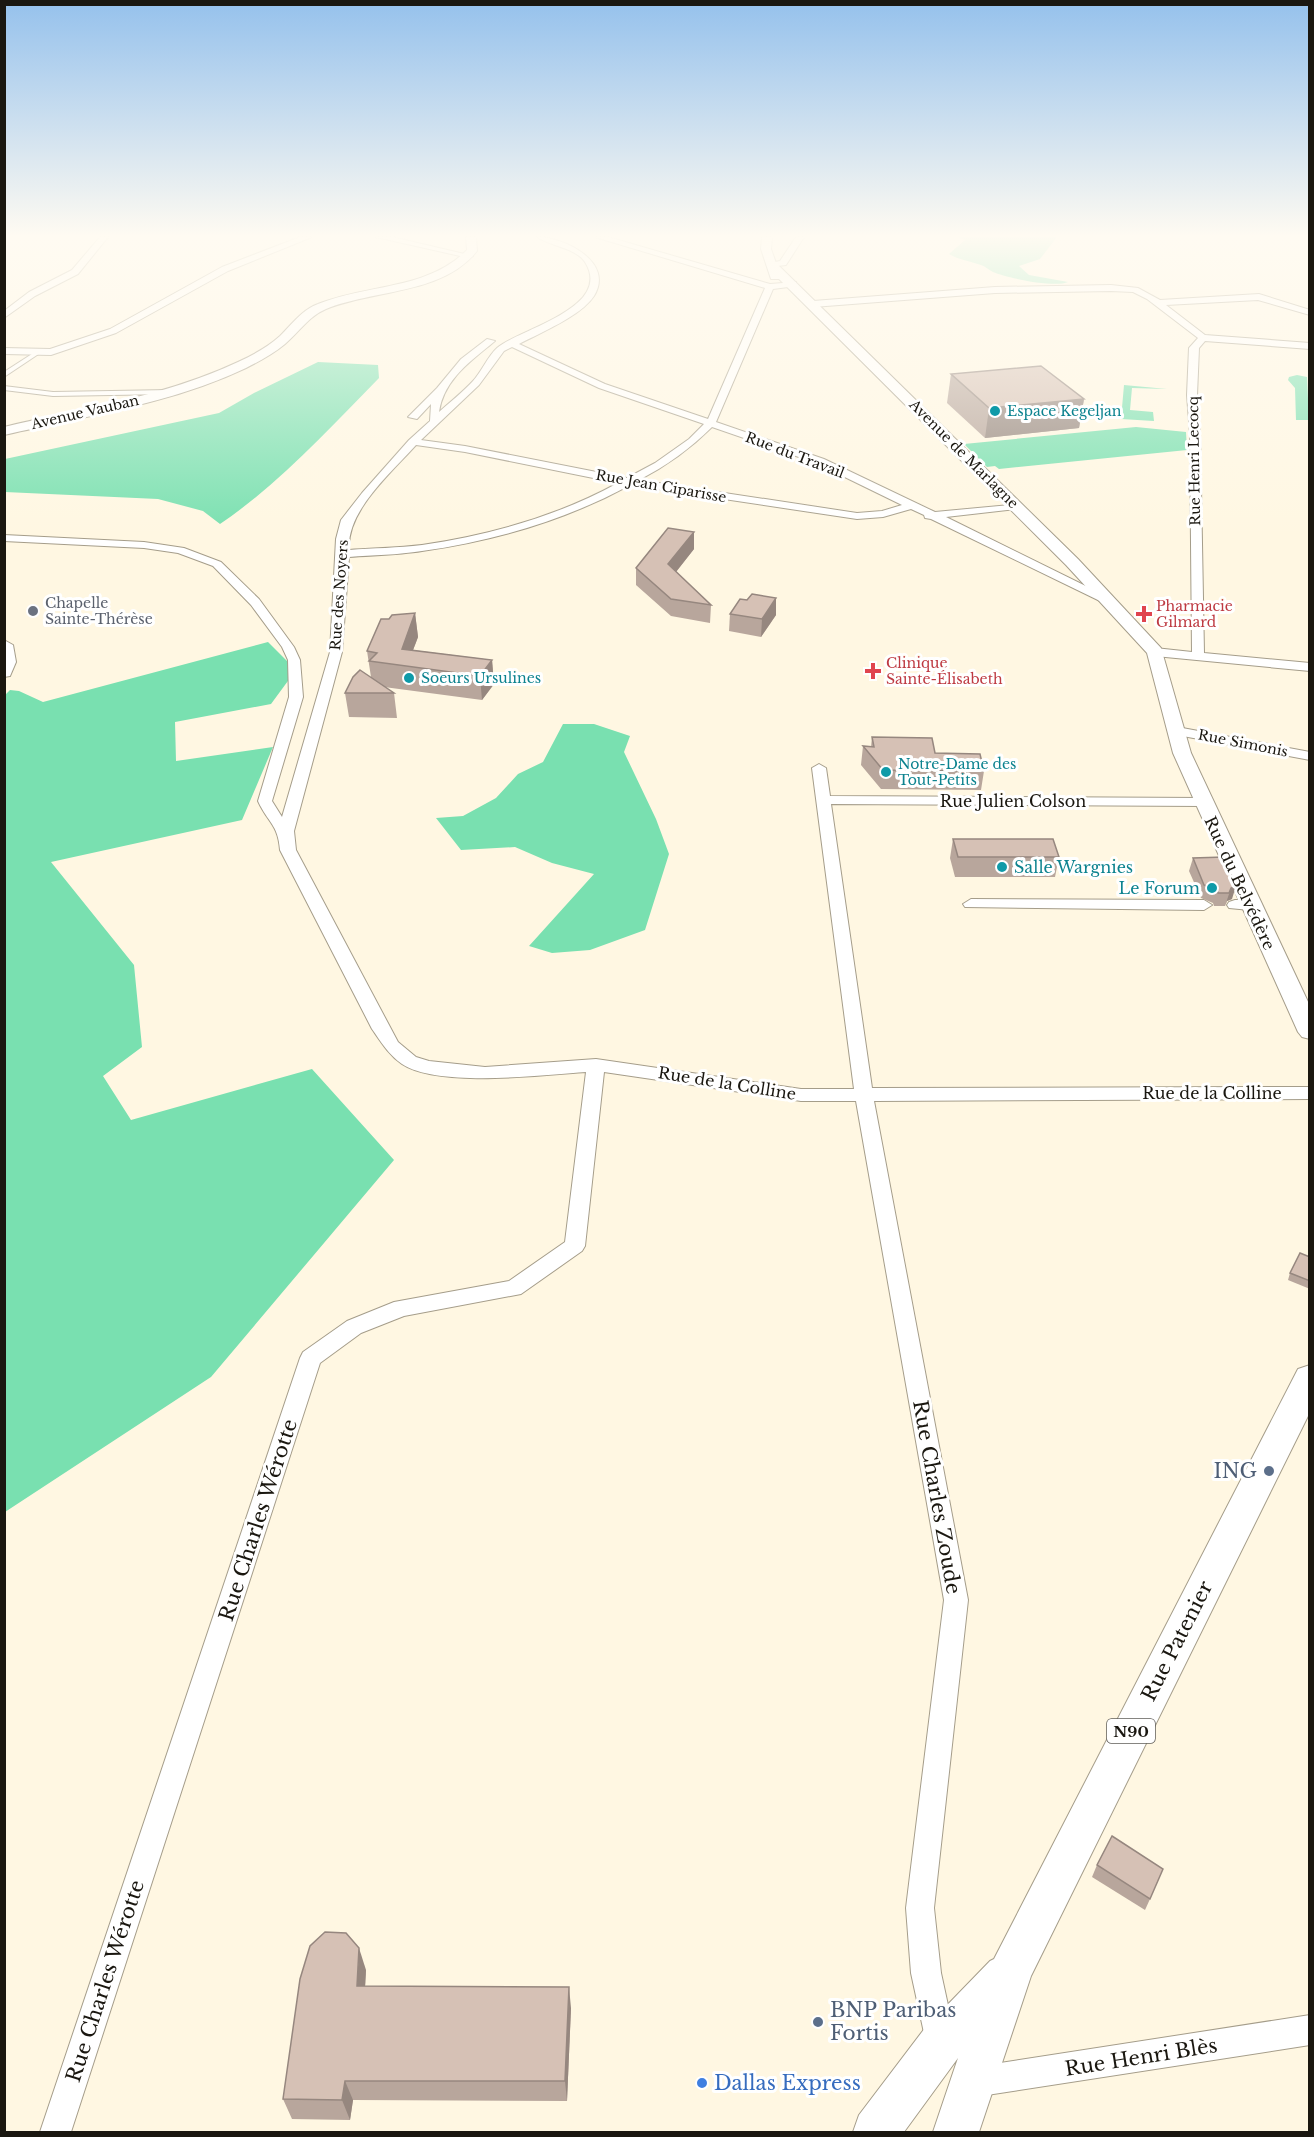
<svg xmlns="http://www.w3.org/2000/svg" width="1314" height="2137" viewBox="0 0 1314 2137" font-family="'Libre Baskerville',serif">
  <rect width="100%" height="100%" fill="#fff7e2"/>
  <!-- green -->
  <g fill="#79e0b0">
    <path d="M 958,237 L 1057,237 L 1040,259 L 1019,266 L 1029,275 L 1068,282 C 1055,288 1007,278 993,272 C 989,270 985,266 981,265 C 970,261 959,260 949,254 L 965,240 Z"/>
    <path d="M 318,362 L 378,365 L 379,378 C 329,429 279,484 220,524 L 203,511 L 158,499 L 5,492 L 5,459 L 219,413 L 254,393 Z"/>
    <path d="M 1297,375 L 1307,377 L 1309,420 L 1296,420 L 1295,388 L 1288,380 L 1289,377 Z"/>
    <path d="M 1124,385 L 1167,389 L 1132,388 L 1130,410 L 1153,412 L 1154,421 L 1121,419 Z"/>
    <path d="M 1136,427 L 1186,432 L 1187,450 L 999,469 L 995,466 L 987,467 L 964,444 Z"/>
    <path d="M 268,642 L 296,670 L 271,704 L 175,722 L 176,761 L 273,747 L 242,820 L 51,862 L 134,965 L 142,1047 L 103,1076 L 131,1120 L 312,1069 L 394,1160 L 211,1377 L 5,1512 L 5,695 L 10,690 L 19,691 L 43,702 Z"/>
    <path d="M 563,724 L 594,724 L 630,736 L 624,752 L 656,819 L 669,854 L 645,930 L 590,950 L 552,953 L 529,946 L 594,874 L 552,863 L 515,847 L 461,850 L 436,818 L 463,816 L 496,798 L 518,774 L 543,762 Z"/>
  </g>
  <g fill="none" stroke-linecap="round" stroke-linejoin="round">
    <defs>
      <g id="pedestrian">
        <path d="M 35,352 L 40,353 L 4,377 L 4,372 Z"/>
        <path d="M 4,386 L 53,392 L 170,390 L 174,392 L 170,394 L 53,396 L 4,390 Z"/>
      </g>
      <g id="minor">
        <path d="M 100,237 L 108,237 L 78,274 L 35,296 L 4,318 L 4,311 L 29,292 L 72,270 Z"/>
        <path d="M 300,237 L 312,237 L 228,271 L 116,333 L 51,355 L 4,354 L 4,348 L 50,349 L 110,329 L 222,267 Z"/>
        <path d="M 376,237 L 392,237 L 473,256 L 469,258 Z"/>
        <path d="M 537,237 C 564,237 615,262 594,296 C 581,316 540,333 519,344 L 605,384 L 708,419 L 765,288 L 595,237 L 608,237 L 770,284 L 796,282 L 796,286 L 773,289 L 716,422 L 824,459 L 935,512 L 1020,504 L 1020,508 L 1016,509 L 946,517 L 1110,598 L 1108,601 L 1100,601 L 931,519 L 925,518 L 924,515 L 911,509 L 883,517 L 857,519 L 630,485 C 566,520 494,541 422,551 C 398,555 373,555 349,557 L 342,652 L 294,831 L 296,850 L 398,1042 L 416,1057 L 429,1061 L 485,1067 L 596,1059 L 801,1089 L 854,1089 L 812,768 L 819,764 L 826,768 L 830,796 L 1203,798 L 1210,802 L 1203,806 L 831,804 L 872,1088 L 1310,1087 L 1310,1099 L 874,1101 L 968,1600 L 934,1908 L 941,1973 L 956,2042 L 952,2053 L 941,2057 L 930,2053 L 926,2042 L 911,1973 L 906,1908 L 944,1600 L 856,1101 L 801,1101 L 604,1072 L 585,1246 L 582,1251 L 521,1294 L 404,1316 L 361,1333 L 320,1363 L 71,2132 L 40,2132 L 300,1358 L 303,1352 L 347,1321 L 394,1302 L 509,1281 L 565,1242 L 586,1072 C 543,1075 438,1088 402,1064 C 389,1055 381,1042 372,1029 L 280,850 C 278,824 268,823 258,801 L 289,697 L 288,660 L 282,647 L 251,605 L 213,566 L 178,553 L 144,548 L 4,541 L 4,535 L 144,542 L 184,548 L 221,562 L 259,599 L 294,647 L 300,660 L 303,697 L 272,801 L 282,817 L 330,652 L 336,539 L 341,520 L 362,493 L 409,440 L 430,421 L 431,404 L 417,419 L 408,417 L 437,388 L 461,359 L 487,339 L 495,341 C 471,361 444,379 439,412 C 450,402 463,392 473,381 C 482,371 488,356 497,348 C 519,329 614,308 585,262 C 576,248 550,246 537,237 ZM 512,347 L 599,388 L 704,424 L 689,439 L 655,463 L 627,478 L 465,446 L 421,440 L 479,385 L 504,351 ZM 712,427 L 816,463 L 902,505 L 882,511 L 857,513 L 639,480 C 666,466 690,449 712,427 ZM 416,445 L 465,452 L 618,483 C 558,516 490,535 422,545 C 398,548 373,548 349,550 C 346,511 391,473 416,445 Z"/>
        <path d="M 796,237 L 804,237 L 786,265 L 769,267 L 769,263 L 780,261 Z"/>
        <path d="M 1111,285 L 1138,288 L 1160,300 L 1259,294 L 1310,310 L 1310,315 L 1258,300 L 1166,305 L 1205,335 L 1310,343 L 1310,349 L 1205,341 L 1199,348 L 1197,395 L 1200,434 L 1204,653 L 1310,663 L 1310,671 L 1155,656 L 1149,652 L 1155,648 L 1192,652 L 1190,434 L 1187,395 L 1189,348 L 1198,338 L 1147,299 L 1133,292 L 1111,291 L 995,293 L 813,307 L 809,304 L 813,301 L 995,287 Z"/>
        <path d="M 1177,727 L 1310,752 L 1310,760 L 1172,734 L 1170,731 L 1172,728 Z"/>
        <path d="M 971,899 L 1204,900 L 1212,905 L 1204,910 L 965,907 L 963,904 Z"/>
        <path d="M 1235,900 L 1250,900 L 1258,905 L 1250,910 L 1229,908 L 1227,905 L 1229,902 Z"/>
        <path d="M 1310,2015 L 1310,2045 L 974,2097 L 963,2093 L 959,2082 L 963,2071 L 974,2067 Z"/>
      </g>
      <g id="secondary">
        <path d="M 466,237 L 476,237 L 477,251 C 442,295 375,289 326,309 C 309,316 299,332 285,344 C 273,354 260,361 246,368 C 170,404 86,416 4,435 L 4,427 C 83,408 164,397 238,362 C 253,355 268,347 280,336 C 292,324 302,310 318,304 C 367,284 428,290 467,250 Z"/>
        <path d="M 762,237 L 772,237 L 771,249 L 776,263 L 1078,559 L 1161,648 L 1191,753 L 1310,1006 L 1310,1039 L 1302,1037 L 1298,1032 L 1173,753 L 1147,653 L 1066,565 L 779,279 L 771,279 L 761,249 Z"/>
        <path d="M 4,640 L 13,645 L 16,662 L 10,676 L 4,677 Z"/>
      </g>
      <path id="primary" d="M 1310,1365 L 1310,1412 L 1031,1976 L 979,2132 L 933,2132 L 958,2058 L 904,2132 L 853,2132 L 859,2115 L 925,2028 L 990,1961 L 994,1959 L 1298,1369 Z"/>
    </defs>
    <!-- pedestrian casing -->
    <use href="#pedestrian" stroke="#a59d8a" stroke-width="2"/>
    <!-- minor casing -->
    <use href="#minor" stroke="#a59d8a" stroke-width="2"/>
    <!-- secondary casing -->
    <use href="#secondary" stroke="#a59d8a" stroke-width="2"/>
    <!-- primary casing -->
    <use href="#primary" stroke="#a59d8a" stroke-width="2"/>
    <!-- pedestrian -->
    <use href="#pedestrian" fill="#fff" fill-rule="evenodd"/>
    <!-- minor -->
    <use href="#minor" fill="#fff" fill-rule="evenodd"/>
    <!-- secondary -->
    <use href="#secondary" fill="#fff" fill-rule="evenodd"/>
    <!-- primary -->
    <use href="#primary" fill="#fff" fill-rule="evenodd"/>
  </g>
  <!-- wall -->
  <g fill="#b8a69c">
    <path d="M 951,374 L 1084,399 L 1079,428 L 985,438 L 947,403 Z"/>
    <path d="M 694,532 L 694,549 L 676,572 L 711,605 L 710,623 L 671,616 L 636,585 L 636,568 Z"/>
    <path d="M 415,613 L 418,637 L 413,650 L 492,660 L 494,684 L 482,700 L 384,687 L 394,693 L 397,718 L 349,717 L 345,693 L 371,677 L 367,651 Z"/>
    <path d="M 730,614 L 776,615 L 761,637 L 729,631 Z"/>
    <path d="M 872,737 L 935,753 L 984,771 L 981,790 L 881,789 L 861,765 L 863,746 L 871,747 Z"/>
    <path d="M 953,839 L 1059,857 L 1055,877 L 955,877 L 950,858 Z"/>
    <path d="M 1224,857 L 1232,899 L 1227,901 L 1225,906 L 1214,906 L 1213,903 L 1201,898 L 1189,871 L 1193,858 Z"/>
    <path d="M 1310,1257 L 1310,1289 L 1288,1280 L 1290,1273 Z"/>
    <path d="M 1097,1865 L 1150,1899 L 1145,1910 L 1092,1877 Z"/>
    <path d="M 366,1970 L 365,1986 L 571,2008 L 567,2101 L 353,2100 L 350,2120 L 292,2119 L 283,2099 Z"/>
  </g>
  <!-- shaded-wall -->
  <g fill="#96877f">
    <path d="M 1084,399 L 1079,428 L 985,438 L 989,408 Z"/>
    <path d="M 694,532 L 694,549 L 668,582 L 668,564 Z"/>
    <path d="M 776,598 L 776,615 L 761,637 L 762,619 Z"/>
    <path d="M 415,613 L 418,637 L 407,666 L 402,649 Z"/>
    <path d="M 492,660 L 494,684 L 482,700 L 480,676 Z"/>
    <path d="M 1236,886 L 1232,899 L 1227,901 L 1225,906 L 1231,888 Z"/>
    <path d="M 359,1948 L 366,1970 L 364,2007 L 357,1986 Z"/>
    <path d="M 569,1987 L 571,2008 L 567,2101 L 565,2081 Z"/>
    <path d="M 345,2081 L 353,2100 L 350,2120 L 342,2100 Z"/>
  </g>
  <!-- building -->
  <g fill="#d6c1b5" stroke="#96877f" stroke-width="1.5">
    <path d="M 1041,366 L 1084,399 L 989,408 L 951,374 Z"/>
    <path d="M 668,528 L 694,532 L 668,564 L 711,605 L 671,599 L 636,568 Z"/>
    <path d="M 752,594 L 776,598 L 762,619 L 730,614 L 740,599 L 747,600 Z"/>
    <path d="M 415,613 L 402,649 L 492,660 L 480,676 L 369,661 L 377,653 L 367,651 L 381,619 L 389,619 L 392,615 Z"/>
    <path d="M 360,670 L 394,693 L 345,693 L 353,677 Z"/>
    <path d="M 872,737 L 932,738 L 935,753 L 980,754 L 984,771 L 883,770 L 863,746 L 874,747 Z"/>
    <path d="M 953,839 L 1053,839 L 1059,857 L 958,857 Z"/>
    <path d="M 1224,857 L 1236,886 L 1231,888 L 1229,893 L 1218,893 L 1217,890 L 1204,885 L 1193,858 Z"/>
    <path d="M 1300,1253 L 1310,1257 L 1310,1281 L 1290,1273 Z"/>
    <path d="M 1112,1836 L 1163,1869 L 1150,1899 L 1097,1865 Z"/>
    <path d="M 325,1932 L 346,1933 L 359,1948 L 357,1986 L 569,1987 L 565,2081 L 345,2081 L 342,2100 L 283,2099 L 300,1979 L 310,1946 Z"/>
  </g>
  <!-- sky -->
  <linearGradient id="sky" x2="0" y2="1"><stop stop-color="#95c1ec"/><stop offset="0.44" stop-color="#fffbf2"/><stop offset="1" stop-color="#fffbf2" stop-opacity="0"/></linearGradient>
  <rect width="1314" height="536" fill="url(#sky)"/>
  <!-- markers -->
  <g fill="#0f9aa8" stroke="#fff" stroke-width="2">
    <circle cx="995" cy="411" r="6"/>
    <circle cx="409" cy="678" r="6"/>
    <circle cx="886" cy="772" r="6"/>
    <circle cx="1002" cy="867" r="6"/>
    <circle cx="1212" cy="888" r="6"/>
  </g>
  <circle fill="#6b7280" stroke="#fff" stroke-width="2" cx="33" cy="611" r="6"/>
  <g fill="#e0444e" stroke="#fff" stroke-width="2">
    <path d="M1141 605h6v6h6v6h-6v6h-6v-6h-6v-6h6z"/>
    <path d="M870 662h6v6h6v6h-6v6h-6v-6h-6v-6h6z"/>
  </g>
  <g fill="#5c6f8a" stroke="#fff" stroke-width="2">
    <circle cx="1269" cy="1471" r="6"/>
    <circle cx="818" cy="2022" r="6"/>
  </g>
  <circle fill="#3f7fe0" stroke="#fff" stroke-width="2" cx="702" cy="2083" r="6"/>
  <g text-anchor="middle" dominant-baseline="central" stroke-width="6" stroke-linejoin="round" paint-order="stroke">
    <!-- far-culture labels -->
    <g font-size="14" fill="#0d838f" stroke="#fff" text-anchor="start">
      <text x="1007" y="411">Espace Kegeljan</text>
      <text x="421" y="678">Soeurs Ursulines</text>
      <text x="898" y="764">Notre-Dame des<tspan x="898" dy="16">Tout-Petits</tspan></text>
    </g>
    <!-- far-street labels -->
    <g font-size="14" fill="#1a1710" stroke="#fff">
      <text transform="translate(85 412) rotate(-13)">Avenue Vauban</text>
      <text transform="translate(964 454) rotate(45)">Avenue de Marlagne</text>
      <text transform="translate(795 455) rotate(21)">Rue du Travail</text>
      <text transform="translate(1194 461) rotate(-91)">Rue Henri Lecocq</text>
      <text transform="translate(661 486) rotate(10)">Rue Jean Ciparisse</text>
      <text transform="translate(339 595) rotate(-86)">Rue des Noyers</text>
      <text transform="translate(1243 743) rotate(11)">Rue Simonis</text>
    </g>
    <!-- far-worship labels -->
    <g font-size="14" fill="#5b616d" stroke="#fff" text-anchor="start">
      <text x="45" y="603">Chapelle<tspan x="45" dy="16">Sainte-Thérèse</tspan></text>
    </g>
    <!-- far-health labels -->
    <g font-size="14" fill="#be3a42" stroke="#fff" text-anchor="start">
      <text x="1156" y="606">Pharmacie<tspan x="1156" dy="16">Gilmard</tspan></text>
      <text x="886" y="663">Clinique<tspan x="886" dy="16">Sainte-Élisabeth</tspan></text>
    </g>
    <!-- shield labels -->
    <rect fill="#fff" stroke="#5f5d58" stroke-width="1.5" x="1107" y="1719" width="48" height="24" rx="4.5"/>
    <g font-size="15" font-weight="bold" fill="#1a1710">
      <text x="1131" y="1731">N90</text>
    </g>
    <!-- street labels -->
    <g font-size="16" fill="#1a1710" stroke="#fff">
      <text x="1013" y="801">Rue Julien Colson</text>
      <text transform="translate(1240 883) rotate(65)">Rue du Belvédère</text>
      <text transform="translate(727 1083) rotate(9)">Rue de la Colline</text>
      <text x="1212" y="1093">Rue de la Colline</text>
    </g>
    <!-- culture labels -->
    <g font-size="16" fill="#0d838f" stroke="#fff" text-anchor="start">
      <text x="1014" y="867">Salle Wargnies</text>
      <text x="1200" y="888" text-anchor="end">Le Forum</text>
    </g>
    <!-- near-service labels -->
    <g font-size="20" fill="#4e5e75" stroke="#fff" text-anchor="end">
      <text x="1257" y="1471">ING</text>
      <text x="830" y="2010" text-anchor="start">BNP Paribas<tspan x="830" dy="23">Fortis</tspan></text>
    </g>
    <!-- near-street labels -->
    <g font-size="20" fill="#1a1710" stroke="#fff">
      <text transform="translate(937 1497) rotate(80)">Rue Charles Zoude</text>
      <text transform="translate(258 1520) rotate(-72)">Rue Charles Wérotte</text>
      <text transform="translate(1177 1641) rotate(-63)">Rue Patenier</text>
      <text transform="translate(105 1981) rotate(-72)">Rue Charles Wérotte</text>
      <text transform="translate(1141 2057) rotate(-9)">Rue Henri Blès</text>
    </g>
    <!-- near-shop labels -->
    <g font-size="20" fill="#366cbe" stroke="#fff" text-anchor="start">
      <text x="714" y="2083">Dallas Express</text>
    </g>
  </g>
  <!-- border -->
  <rect width="1314" height="2137" fill="none" stroke="#1a1710" stroke-width="12"/>
</svg>
